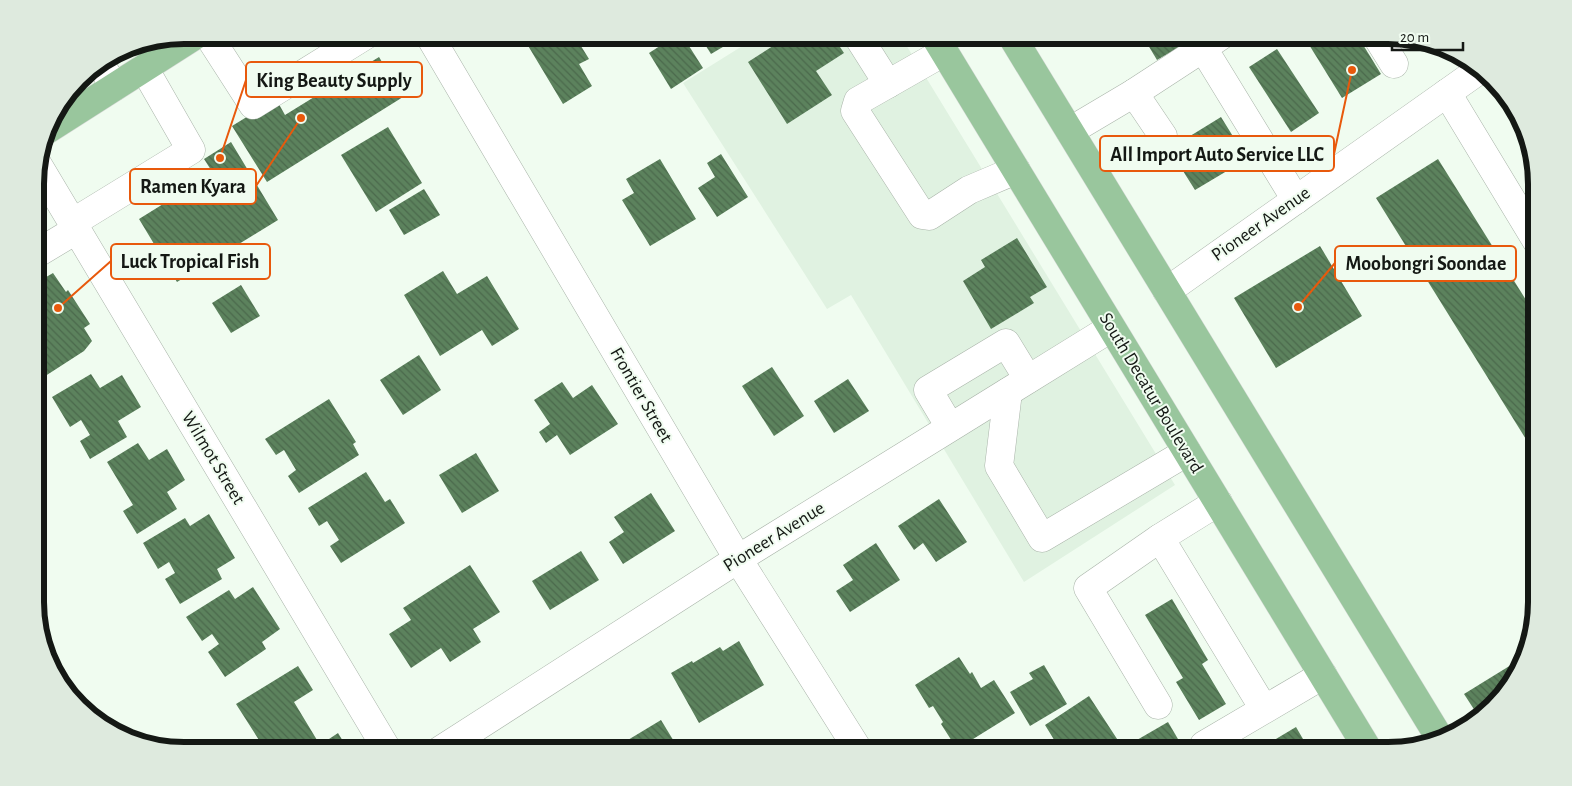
<svg xmlns="http://www.w3.org/2000/svg" width="1572" height="786" viewBox="0 0 1572 786" font-family="'Alegreya Sans',sans-serif">
  <defs>
    <pattern id="building-back-hatch" width="6" height="6" patternUnits="userSpaceOnUse" patternTransform="scale(1.25)"><rect width="6" height="6" fill="#5c825d"/><path d="M-1 5l2 2M0 0l6 6M5-1l2 2" fill="none" stroke="#4b694c"/></pattern>
  </defs>
  <rect width="100%" height="100%" fill="#f0fcf0"/>
  <!-- built -->
  <path fill="#e0f2e1" d="M 760,35 L 900,35 L 1175,485 L 1024,582 L 851,295 L 827,309 L 683,83 Z"/>
  <!-- building -->
  <g fill="url(#building-back-hatch)">
    <path d="M 543,35 L 565,35 L 570,42 L 576,38 L 589,59 L 579,64 L 592,86 L 563,104 L 527,44 Z"/>
    <path d="M 677,35 L 682,35 L 703,68 L 671,89 L 649,53 Z"/>
    <path d="M 699,35 L 743,35 L 711,54 Z"/>
    <path d="M 790,35 L 832,35 L 844,53 L 816,71 L 832,95 L 787,124 L 748,62 Z"/>
    <path d="M 1142,35 L 1177,35 L 1183,45 L 1157,60 Z"/>
    <path d="M 1303,35 L 1357,35 L 1381,74 L 1342,98 Z"/>
    <path d="M 1418,42 L 1431,45 L 1423,50 Z"/>
    <path d="M 1277,49 L 1319,113 L 1291,132 L 1249,67 Z"/>
    <path d="M 379,57 L 403,97 L 267,182 L 232,126 L 276,99 L 285,115 Z"/>
    <path d="M 1221,117 L 1247,159 L 1195,190 L 1178,163 L 1191,155 L 1182,141 Z"/>
    <path d="M 388,127 L 422,183 L 376,212 L 341,155 Z"/>
    <path d="M 231,142 L 278,220 L 177,282 L 139,219 L 213,173 L 204,159 Z"/>
    <path d="M 721,154 L 748,197 L 717,217 L 698,188 L 715,177 L 707,163 Z"/>
    <path d="M 660,159 L 696,219 L 650,246 L 622,200 L 634,193 L 626,179 Z"/>
    <path d="M 1438,159 L 1536,316 L 1537,457 L 1376,198 Z"/>
    <path d="M 424,189 L 440,215 L 404,235 L 389,210 Z"/>
    <path d="M 1017,238 L 1047,287 L 1030,297 L 1034,303 L 991,329 L 963,281 L 985,267 L 981,260 Z"/>
    <path d="M 1320,246 L 1362,316 L 1276,368 L 1234,298 Z"/>
    <path d="M 443,271 L 457,294 L 487,276 L 519,329 L 492,346 L 482,330 L 440,356 L 404,295 Z"/>
    <path d="M 53,273 L 66,292 L 68,290 L 90,324 L 84,328 L 92,341 L 84,351 L 36,382 L 36,283 Z"/>
    <path d="M 241,285 L 260,316 L 231,333 L 212,303 Z"/>
    <path d="M 419,355 L 441,390 L 403,415 L 380,380 Z"/>
    <path d="M 772,367 L 804,416 L 774,436 L 742,386 Z"/>
    <path d="M 91,374 L 100,388 L 122,375 L 141,407 L 118,421 L 127,437 L 90,459 L 80,441 L 90,435 L 81,420 L 70,427 L 52,397 Z"/>
    <path d="M 848,379 L 869,411 L 834,433 L 814,401 Z"/>
    <path d="M 562,382 L 573,398 L 592,385 L 618,424 L 570,455 L 557,435 L 546,443 L 539,432 L 550,424 L 534,400 Z"/>
    <path d="M 329,399 L 356,442 L 353,444 L 359,455 L 299,493 L 288,476 L 296,470 L 284,450 L 276,455 L 265,439 Z"/>
    <path d="M 138,443 L 149,460 L 167,449 L 185,480 L 167,492 L 177,509 L 137,534 L 123,511 L 133,505 L 107,462 Z"/>
    <path d="M 476,453 L 499,491 L 462,513 L 439,475 Z"/>
    <path d="M 366,472 L 385,502 L 390,499 L 405,523 L 341,563 L 330,546 L 339,540 L 327,521 L 319,526 L 308,508 Z"/>
    <path d="M 651,493 L 675,531 L 623,564 L 609,542 L 624,532 L 614,517 Z"/>
    <path d="M 939,499 L 967,542 L 936,562 L 923,543 L 914,550 L 898,526 Z"/>
    <path d="M 209,514 L 235,558 L 217,569 L 222,579 L 180,604 L 165,579 L 175,573 L 169,562 L 158,569 L 143,543 L 185,518 L 190,526 Z"/>
    <path d="M 876,543 L 900,580 L 850,612 L 836,591 L 853,580 L 843,565 Z"/>
    <path d="M 581,551 L 599,580 L 550,610 L 532,581 Z"/>
    <path d="M 470,565 L 500,612 L 473,629 L 481,642 L 450,662 L 441,648 L 411,668 L 389,634 L 411,620 L 403,608 Z"/>
    <path d="M 253,587 L 280,629 L 262,642 L 266,649 L 225,677 L 208,652 L 219,644 L 212,634 L 202,641 L 186,617 L 229,590 L 235,599 Z"/>
    <path d="M 1172,599 L 1208,660 L 1202,664 L 1226,704 L 1199,720 L 1176,682 L 1183,678 L 1145,615 Z"/>
    <path d="M 739,641 L 764,685 L 699,723 L 671,673 L 692,661 L 693,663 L 720,647 L 723,651 Z"/>
    <path d="M 959,657 L 970,674 L 972,672 L 981,688 L 994,680 L 1015,713 L 957,749 L 941,724 L 943,722 L 933,706 L 929,708 L 915,685 Z"/>
    <path d="M 1524,657 L 1522,668 L 1479,717 L 1464,694 Z"/>
    <path d="M 1044,665 L 1067,704 L 1030,726 L 1010,692 L 1033,679 L 1029,673 Z"/>
    <path d="M 298,666 L 313,690 L 294,702 L 320,745 L 338,733 L 349,751 L 281,751 L 279,748 L 275,751 L 266,751 L 236,704 Z"/>
    <path d="M 1089,696 L 1121,745 L 1111,751 L 1090,751 L 1084,742 L 1071,751 L 1061,751 L 1045,725 Z"/>
    <path d="M 661,720 L 678,748 L 672,751 L 613,751 L 613,749 Z"/>
    <path d="M 1168,722 L 1185,751 L 1134,751 L 1130,744 Z"/>
    <path d="M 1296,727 L 1310,751 L 1256,751 Z"/>
  </g>
  <g fill="none" stroke-linecap="round" stroke-linejoin="round">
    <defs>
      <g id="minor">
        <path d="M 208,35 L 253,105 L 366,35"/>
        <path d="M 429,35 L 738,559 L 859,751"/>
        <path d="M 857,35 L 888,84"/>
        <path d="M 1222,35 L 1203,48 L 1296,200"/>
        <path d="M 1376,35 L 1394,64"/>
        <path d="M 944,52 L 858,101 L 855,111 L 922,215 L 929,216 L 969,190 L 1016,170"/>
        <path d="M 100,63 L 114,87"/>
        <path d="M 1447,93 L 1536,240"/>
        <path d="M 1070,131 L 1134,93"/>
        <path d="M 1163,136 L 1134,93 L 1203,48"/>
        <path d="M 38,165 L 388,751"/>
        <path d="M 72,223 L 191,150 L 144,68"/>
        <path d="M 36,254 L 76,230"/>
        <path d="M 1167,291 L 1478,71"/>
        <path d="M 1008,392 L 999,466 L 1042,538 L 1187,452"/>
        <path d="M 950,427 L 928,390 L 1006,343 L 1028,379"/>
        <path d="M 1218,502 L 1160,538 L 1264,709"/>
        <path d="M 1158,705 L 1088,588 L 1160,538"/>
        <path d="M 1204,745 L 1323,675"/>
        <path d="M 439,751 L 738,559 L 1111,328"/>
      </g>
      <g id="major">
        <path d="M 934,35 L 1369,751"/>
        <path d="M 1011,35 L 1439,737"/>
        <path d="M 47,130 L 196,35"/>
      </g>
    </defs>
    <!-- minor casing -->
    <use href="#minor" stroke="#a9b4a9" stroke-width="29"/>
    <!-- major casing -->
    <use href="#major" stroke="#d9dad9" stroke-width="29"/>
    <!-- minor -->
    <use href="#minor" stroke="#fff" stroke-width="28"/>
    <!-- major -->
    <use href="#major" stroke="#99c69d" stroke-width="28"/>
  </g>
  <g text-anchor="middle" dominant-baseline="central" stroke-width="4" stroke-linejoin="round" paint-order="stroke">
    <!-- street labels -->
    <g font-size="19" fill="#141814" stroke="#f0fcf0">
      <text transform="translate(1261 224) rotate(-35)">Pioneer Avenue</text>
      <text transform="translate(1151 393) rotate(59)">South Decatur Boulevard</text>
      <text transform="translate(641 395) rotate(60)">Frontier Street</text>
      <text transform="translate(213 458) rotate(59)">Wilmot Street</text>
      <text transform="translate(774 537) rotate(-32)">Pioneer Avenue</text>
    </g>
  </g>
  <!-- crop -->
  <path d="M0 0H1572V786H0ZM184 44H1388A140 140 0 0 1 1528 184V602A140 140 0 0 1 1388 742H184A140 140 0 0 1 44 602V184A140 140 0 0 1 184 44Z" fill="#deeade" fill-rule="evenodd"/>
  <path fill="none" stroke="#141814" stroke-width="6" d="M184 44H1388A140 140 0 0 1 1528 184V602A140 140 0 0 1 1388 742H184A140 140 0 0 1 44 602V184A140 140 0 0 1 184 44Z"/>
  <!-- callouts -->
  <path fill="none" stroke="#e8590c" stroke-width="2" d="M220 158L246 80M1352 70L1334 154M301 118L256 186M58 308L111 261M1298 307L1335 263"/>
  <g fill="#e8590c" stroke="#f0fcf0" stroke-width="2">
    <circle cx="220" cy="158" r="5"/>
    <circle cx="1352" cy="70" r="5"/>
    <circle cx="301" cy="118" r="5"/>
    <circle cx="58" cy="308" r="5"/>
    <circle cx="1298" cy="307" r="5"/>
  </g>
  <g fill="#f0fcf0" stroke="#e8590c" stroke-width="2">
    <rect x="246" y="62" width="176" height="35" rx="5"/>
    <rect x="1100" y="136" width="234" height="35" rx="5"/>
    <rect x="130" y="169" width="126" height="35" rx="5"/>
    <rect x="111" y="244" width="159" height="35" rx="5"/>
    <rect x="1335" y="246" width="181" height="35" rx="5"/>
  </g>
  <g font-size="20" text-anchor="middle" font-weight="bold" fill="#141814">
    <text x="334" y="87">King Beauty Supply</text>
    <text x="1217" y="161">All Import Auto Service LLC</text>
    <text x="193" y="193">Ramen Kyara</text>
    <text x="190" y="268">Luck Tropical Fish</text>
    <text x="1426" y="270">Moobongri Soondae</text>
  </g>
  <!-- scale -->
  <path d="M1392 42v8h71v-8" fill="none" stroke="#141814" stroke-width="2.5"/>
  <text x="1400" y="42" font-size="15" fill="#141814" stroke="#f0fcf0" stroke-width="4" paint-order="stroke">20 m</text>
</svg>
